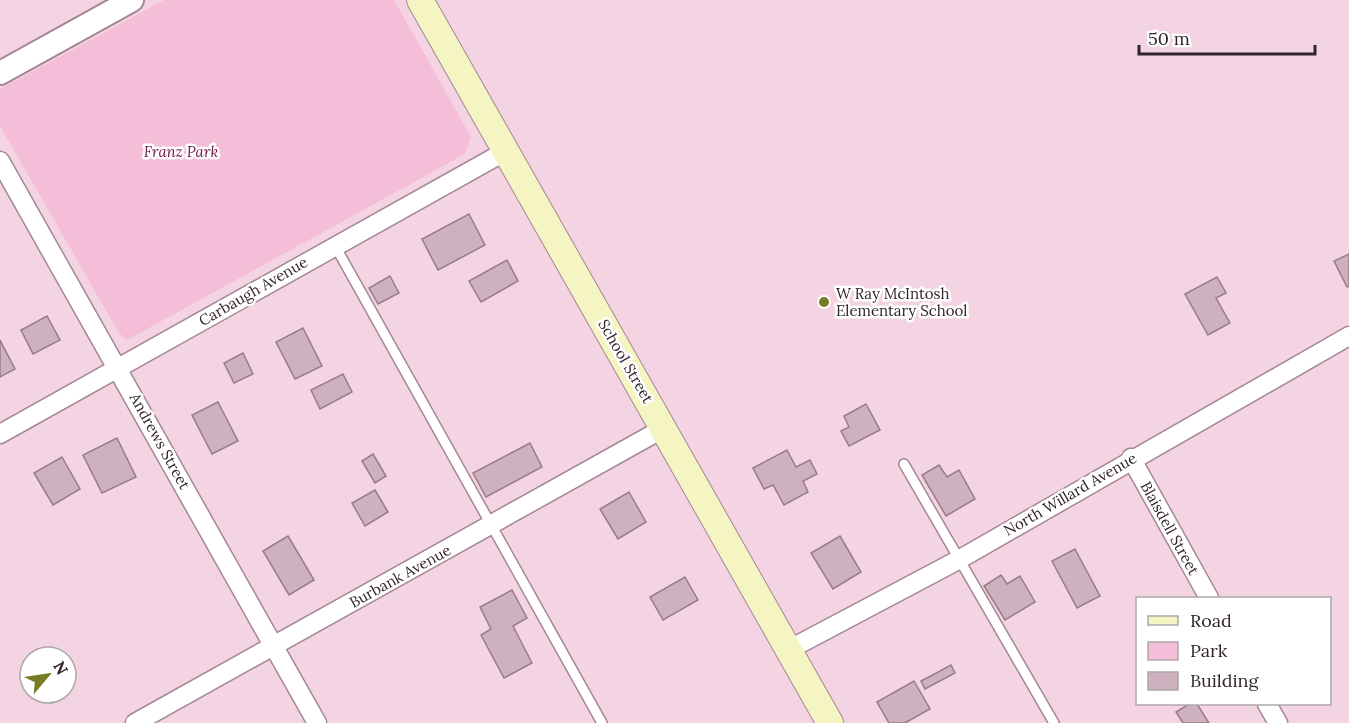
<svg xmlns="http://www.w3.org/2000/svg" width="1349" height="723" viewBox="0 0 1349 723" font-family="Lora,serif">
  <rect width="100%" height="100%" fill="#f4d4e3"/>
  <!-- green -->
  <path fill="#f4bdd8" d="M 164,0 L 394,0 L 471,137 L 465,154 L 127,340 L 119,333 L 0,126 L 0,89 Z"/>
  <!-- building -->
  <g fill="#ceb0be" stroke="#987b89" stroke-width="1.5">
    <path d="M 469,214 L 485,245 L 438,270 L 422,239 Z"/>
    <path d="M 1349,254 L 1349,286 L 1347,287 L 1334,261 Z"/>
    <path d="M 507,260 L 518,281 L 481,302 L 469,281 Z"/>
    <path d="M 390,276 L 399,293 L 378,304 L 369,288 Z"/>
    <path d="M 1217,277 L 1226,293 L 1216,298 L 1230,323 L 1208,335 L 1185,294 Z"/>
    <path d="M 47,316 L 60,340 L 33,354 L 21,330 Z"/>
    <path d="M 303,328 L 322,366 L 295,379 L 276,342 Z"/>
    <path d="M 0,340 L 15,369 L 0,377 Z"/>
    <path d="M 243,353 L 253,374 L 234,383 L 224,363 Z"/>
    <path d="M 343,374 L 352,392 L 320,409 L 311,390 Z"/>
    <path d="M 218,402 L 238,441 L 212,454 L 192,415 Z"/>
    <path d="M 866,404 L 880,430 L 849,446 L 841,431 L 849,427 L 844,416 Z"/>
    <path d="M 117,438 L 136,477 L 102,493 L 83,455 Z"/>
    <path d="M 530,443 L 542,467 L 486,497 L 473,473 Z"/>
    <path d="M 787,450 L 796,467 L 810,460 L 817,474 L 803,481 L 808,492 L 784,505 L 773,485 L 764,489 L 753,468 Z"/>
    <path d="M 373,454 L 386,476 L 375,483 L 362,461 Z"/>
    <path d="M 62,457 L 80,489 L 53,505 L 34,473 Z"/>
    <path d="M 939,465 L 947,477 L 959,470 L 975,499 L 946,516 L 922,475 Z"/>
    <path d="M 375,490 L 388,512 L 365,526 L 352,503 Z"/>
    <path d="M 629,492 L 646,522 L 618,539 L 600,509 Z"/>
    <path d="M 288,536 L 314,580 L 289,595 L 263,551 Z"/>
    <path d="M 840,536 L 861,572 L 833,589 L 811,553 Z"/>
    <path d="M 1075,549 L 1100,596 L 1077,608 L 1052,561 Z"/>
    <path d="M 1001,575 L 1007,584 L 1020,576 L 1035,602 L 1005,620 L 984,586 Z"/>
    <path d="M 685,577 L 698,600 L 663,620 L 650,597 Z"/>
    <path d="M 512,590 L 527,618 L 513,626 L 532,663 L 504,678 L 481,635 L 491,629 L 480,607 Z"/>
    <path d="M 951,665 L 955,673 L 925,689 L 921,681 Z"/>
    <path d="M 914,681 L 930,709 L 905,723 L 889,723 L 877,702 Z"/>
    <path d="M 1189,704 L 1197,704 L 1209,723 L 1183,723 L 1176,712 Z"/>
  </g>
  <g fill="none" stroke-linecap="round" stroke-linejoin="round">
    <defs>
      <g id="service">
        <path d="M 334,244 L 602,723"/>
        <path d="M 904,464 L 1054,723"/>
      </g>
      <g id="minor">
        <path d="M 0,161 L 317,723"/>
        <path d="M 0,434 L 506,151"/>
        <path d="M 1131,458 L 1209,598"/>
        <path d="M 790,649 L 960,559 L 1349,336"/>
        <path d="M 1267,704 L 1278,723"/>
        <path d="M 135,723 L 664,428"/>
      </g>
      <path id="tertiary" d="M 0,73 L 132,0"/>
      <path id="secondary" d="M 420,0 L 830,723"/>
    </defs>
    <!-- service casing -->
    <use href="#service" stroke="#a48794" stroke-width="12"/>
    <!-- minor casing -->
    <use href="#minor" stroke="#a48794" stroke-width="21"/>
    <!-- tertiary casing -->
    <use href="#tertiary" stroke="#a48794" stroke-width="26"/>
    <!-- secondary casing -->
    <use href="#secondary" stroke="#a48794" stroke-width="28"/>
    <!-- service -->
    <use href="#service" stroke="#fff" stroke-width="9"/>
    <!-- minor -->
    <use href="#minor" stroke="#fff" stroke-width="18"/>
    <!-- tertiary -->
    <use href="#tertiary" stroke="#fff" stroke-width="22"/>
    <!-- secondary -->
    <use href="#secondary" stroke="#f4f5c2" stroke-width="26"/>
  </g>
  <!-- markers -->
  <circle fill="#797c24" stroke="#fff" stroke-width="2" cx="824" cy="302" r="6"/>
  <g text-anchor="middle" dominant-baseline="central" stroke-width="5" stroke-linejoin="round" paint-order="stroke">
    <!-- park labels -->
    <g font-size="15" font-style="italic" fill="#71154e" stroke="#fff">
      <text x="181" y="151">Franz Park</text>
    </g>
    <!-- street labels -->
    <g font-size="15" fill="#31252b" stroke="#fff">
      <text transform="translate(253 291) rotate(-30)">Carbaugh Avenue</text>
      <text transform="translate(626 361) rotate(60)">School Street</text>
      <text transform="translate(160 441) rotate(61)">Andrews Street</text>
      <text transform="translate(1070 494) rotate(-30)">North Willard Avenue</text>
      <text transform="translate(1170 528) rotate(61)">Blaisdell Street</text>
      <text transform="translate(400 576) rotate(-29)">Burbank Avenue</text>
    </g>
    <!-- poi labels -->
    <g font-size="15" fill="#31252b" stroke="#fff" text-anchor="start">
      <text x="836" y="293">W Ray McIntosh<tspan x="836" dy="17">Elementary School</tspan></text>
    </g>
  </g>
  <!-- legend -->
  <rect x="1136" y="597" width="195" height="108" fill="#ffffff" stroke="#ada8aa" stroke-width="1.5"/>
  <rect x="1148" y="616" width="30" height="9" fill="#f4f5c2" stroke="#ada8aa" stroke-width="1.5"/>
  <text x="1190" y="627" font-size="18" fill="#31252b">Road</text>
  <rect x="1148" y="642" width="30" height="18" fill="#f4bdd8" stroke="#ada8aa" stroke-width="1.5"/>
  <text x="1190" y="657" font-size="18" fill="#31252b">Park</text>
  <rect x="1148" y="672" width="30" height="18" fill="#ceb0be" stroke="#ada8aa" stroke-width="1.5"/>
  <text x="1190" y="687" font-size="18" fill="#31252b">Building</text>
  <!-- north arrow -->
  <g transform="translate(48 675) rotate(61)"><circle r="28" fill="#ffffff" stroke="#ada8aa" stroke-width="1.5"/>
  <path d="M0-4.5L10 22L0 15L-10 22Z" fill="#797c24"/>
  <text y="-9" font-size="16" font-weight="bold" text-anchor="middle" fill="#31252b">N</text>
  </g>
  <!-- scale -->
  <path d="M1139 45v9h176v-9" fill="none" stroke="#31252b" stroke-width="3"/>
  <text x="1148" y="45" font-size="18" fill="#31252b" stroke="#ffffff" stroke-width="4.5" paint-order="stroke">50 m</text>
</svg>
